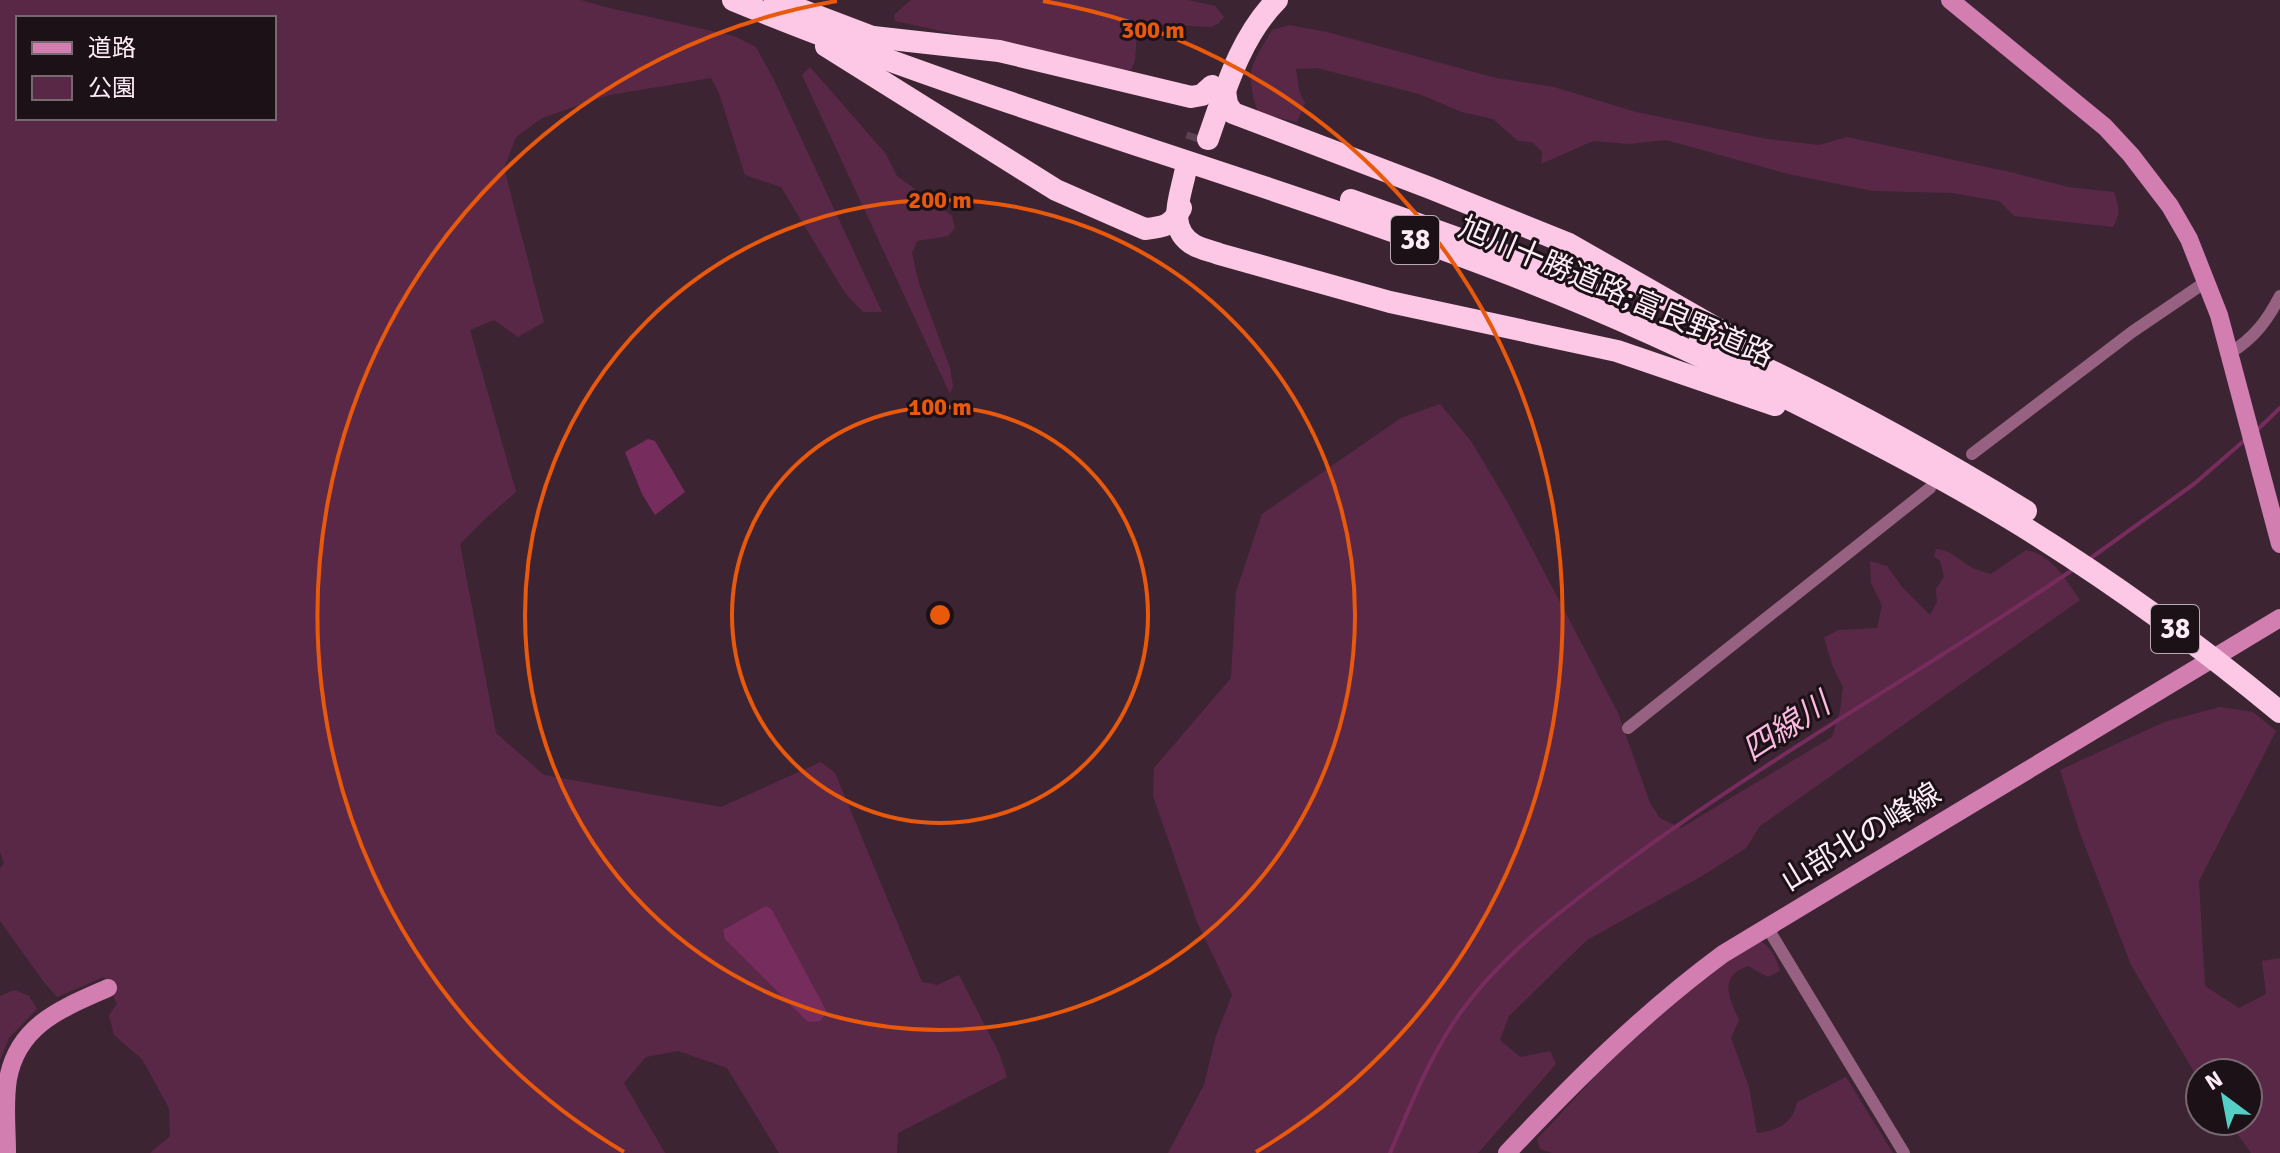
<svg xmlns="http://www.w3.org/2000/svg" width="2280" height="1153" viewBox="0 0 2280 1153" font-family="Signika,'Noto Sans JP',sans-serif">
  <rect width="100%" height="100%" fill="#3d2433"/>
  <!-- green -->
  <g fill="#5a2847" fill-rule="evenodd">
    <path d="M 0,0 L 581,0 L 605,7 L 734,36 L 756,47 L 774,80 L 882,312 L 863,312 L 845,293 L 781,187 L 745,175 L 719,93 L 711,78 L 609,95 L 542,118 L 516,137 L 504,168 L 544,322 L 518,337 L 494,320 L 470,330 L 516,492 L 487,517 L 460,544 L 496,733 L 544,775 L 721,807 L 821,762 L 835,773 L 922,982 L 937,985 L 959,975 L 999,1053 L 1007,1077 L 898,1133 L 897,1153 L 779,1153 L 727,1068 L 678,1051 L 646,1057 L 624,1083 L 665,1153 L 150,1153 L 170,1136 L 169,1108 L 142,1059 L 114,1035 L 109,1015 L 117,1004 L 104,977 L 57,997 L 44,982 L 0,921 L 0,869 L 4,863 L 0,852 ZM 18,18 L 274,18 L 274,118 L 18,118 Z"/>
    <path d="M 911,0 L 1188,0 L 1215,6 L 1224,17 L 1218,24 L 1211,27 L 1150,24 L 1137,33 L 1135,60 L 1131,70 L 1120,70 L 895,21 L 894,15 Z"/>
    <path d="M 1289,25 L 1327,32 L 1496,78 L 1554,87 L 1636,112 L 1767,139 L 1819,145 L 1847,137 L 2010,172 L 2068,187 L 2114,192 C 2119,206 2121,214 2113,227 L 2014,216 L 1999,201 L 1952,193 L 1873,191 L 1788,174 L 1666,140 L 1628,144 L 1593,141 L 1541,164 L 1542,152 L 1532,142 L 1518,141 L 1493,119 L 1462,112 L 1419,94 L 1317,68 L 1296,69 L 1299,91 L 1305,103 L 1297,122 L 1258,113 C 1245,71 1250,67 1272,30 Z"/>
    <path d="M 810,67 L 886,154 L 897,176 L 952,216 L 955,228 L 948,236 L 917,241 L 912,253 L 919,284 L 950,368 L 953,386 L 950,394 L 802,75 Z"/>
    <path d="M 1440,404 L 1471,441 L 1508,503 L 1618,713 L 1650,803 L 1660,818 L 1681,828 L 1832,737 L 1840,711 L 1843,687 L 1833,667 L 1824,638 L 1838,630 L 1877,628 L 1882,606 L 1871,583 L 1870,561 L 1887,566 L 1902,587 L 1930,615 L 1937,602 L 1936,589 L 1944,577 L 1940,561 L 1934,556 L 1936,549 C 1951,550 1959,560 1971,567 C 1977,570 1984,572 1991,574 L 2026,550 C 2052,555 2066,580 2080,600 L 1760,826 L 1746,848 L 1702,876 L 1587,940 L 1509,1016 L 1500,1040 L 1520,1057 L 1550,1051 L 1556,1064 L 1478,1153 L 1168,1153 L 1204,1085 L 1216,1036 L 1232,995 L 1197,922 L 1153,796 L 1154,768 L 1231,678 L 1236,592 L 1262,514 L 1401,418 Z"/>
    <path d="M 2220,707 L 2253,712 L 2276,731 L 2199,881 L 2205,986 L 2239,1008 L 2266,994 L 2262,961 L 2280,958 L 2280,1153 L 2251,1153 L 2228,1121 L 2248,1121 L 2248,1073 L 2200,1073 L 2200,1082 L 2131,965 L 2080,833 L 2060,770 L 2164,722 Z"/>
    <path d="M 1760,941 C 1772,948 1776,958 1780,971 L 1768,977 L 1748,966 C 1718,976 1729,998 1739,1020 L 1731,1038 L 1749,1087 L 1757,1133 C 1777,1131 1793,1124 1797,1102 L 1846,1077 L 1893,1153 L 1552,1153 L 1540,1149 L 1537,1139 C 1583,1091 1626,1039 1677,997 C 1703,976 1732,959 1760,941 Z"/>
    <path d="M 14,990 L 29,996 L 37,1009 L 9,1038 L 0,1060 L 0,996 Z"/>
  </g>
  <!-- water -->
  <g fill="#762d5d">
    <path d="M 648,439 L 655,441 L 685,492 L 655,515 L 642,494 L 625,452 Z"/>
    <path d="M 766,906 L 772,910 L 827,1012 L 820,1021 L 808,1022 L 725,939 L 723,930 Z"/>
  </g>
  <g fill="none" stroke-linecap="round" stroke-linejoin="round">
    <!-- stream -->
    <g stroke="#762d5d" stroke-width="4">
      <path d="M 2256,431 L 2280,408"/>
      <path d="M 2088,560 L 2194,484 L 2246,439"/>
      <path d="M 1390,1153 C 1409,1109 1427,1063 1454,1022 C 1497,957 1569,904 1632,858 C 1774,754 1928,668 2074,569"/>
    </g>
    <!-- highway-tunnel -->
    <path stroke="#5a4250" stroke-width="22" stroke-dasharray="22 11" stroke-linecap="butt" d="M 1185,173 L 1198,135"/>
    <!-- street -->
    <g stroke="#976281" stroke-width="12">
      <path d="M 2230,353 C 2254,338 2267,321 2280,296"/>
      <path d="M 1972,454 L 2132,332 L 2207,281"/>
      <path d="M 1628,728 L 1930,488"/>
      <path d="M 1767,927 L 1904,1153"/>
    </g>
    <!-- secondary -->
    <g stroke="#d27eb1" stroke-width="18">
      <path d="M 1950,0 L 2105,127 L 2131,155 L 2170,206 L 2189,239 L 2219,315 L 2280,544"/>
      <path d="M 7,1153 C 7,1129 4,1103 8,1079 C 18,1024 63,1008 108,988"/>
      <path d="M 1507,1153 C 1575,1081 1643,1013 1723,954 L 2280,618"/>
    </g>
    <!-- highway -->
    <g stroke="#fdc8e6" stroke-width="22">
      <path d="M 733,0 C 982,103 1244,173 1496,269 C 1607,311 1712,360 1818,414 C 1887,449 1956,485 2022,526 C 2112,582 2198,644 2280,712"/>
      <path d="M 775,0 L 875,38"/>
      <path d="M 873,37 L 999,51 L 1191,97 L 1202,95 L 1212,86"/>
      <path d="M 826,46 L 1056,190 L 1145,229 C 1164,227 1172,226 1181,208"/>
      <path d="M 1225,91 L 1227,104 L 1233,113 L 1430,188 L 1569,244 L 1751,348"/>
      <path d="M 1208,139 C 1225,91 1240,37 1277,0"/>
      <path d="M 1185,173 C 1180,198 1166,229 1194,245 C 1201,249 1211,251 1219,254 L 1390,302 L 1617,351 L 1775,405"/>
      <path d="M 1351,200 L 1502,254 L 1588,289"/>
      <path d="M 1700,338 C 1813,388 1922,447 2026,511"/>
    </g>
  </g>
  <!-- distance rings -->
  <g fill="none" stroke="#e8590c" stroke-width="4">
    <circle cx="940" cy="615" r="208"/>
    <circle cx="940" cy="615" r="415"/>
    <path d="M624 1152A623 623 0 0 1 837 1M1043 1A623 623 0 0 1 1256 1152"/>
  </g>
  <g text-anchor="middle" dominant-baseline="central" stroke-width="6" stroke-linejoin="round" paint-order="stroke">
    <!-- shield labels -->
    <g fill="#1d1118" stroke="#baaab3" stroke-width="2">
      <rect x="1391" y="216" width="48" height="48" rx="6"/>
      <rect x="2151" y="605" width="48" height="48" rx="6"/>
    </g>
    <g font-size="28" font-weight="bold" fill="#fdecf5">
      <text x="1415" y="240">38</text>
      <text x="2175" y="629">38</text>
    </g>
    <!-- street labels -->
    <g font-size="30" fill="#fdecf5" stroke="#1d1118">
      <text transform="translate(1616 292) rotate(23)">旭川十勝道路;富良野道路</text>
      <text transform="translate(1861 837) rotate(-31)">山部北の峰線</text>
    </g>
    <!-- water labels -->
    <g font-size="32" font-style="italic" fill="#fab9de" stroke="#1d1118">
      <text transform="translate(1786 727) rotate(-33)">四線川</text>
    </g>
  </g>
  <circle cx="940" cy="615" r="12" fill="#e8590c" stroke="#1d1118" stroke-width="4"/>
  <g font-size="24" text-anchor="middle" font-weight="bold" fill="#e8590c" stroke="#1d1118" stroke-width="6" stroke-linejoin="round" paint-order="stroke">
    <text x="1153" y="38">300 m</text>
    <text x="940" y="208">200 m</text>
    <text x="940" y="415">100 m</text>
  </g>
  <!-- legend -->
  <rect x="16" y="16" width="260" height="104" fill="#1d1118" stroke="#776970" stroke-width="2"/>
  <rect x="32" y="42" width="40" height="12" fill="#d27eb1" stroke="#776970" stroke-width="2"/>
  <text x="88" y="56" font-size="24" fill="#fdecf5">道路</text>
  <rect x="32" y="76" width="40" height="24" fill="#5a2847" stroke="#776970" stroke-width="2"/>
  <text x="88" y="96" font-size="24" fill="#fdecf5">公園</text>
  <!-- north arrow -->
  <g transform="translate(2224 1097) rotate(328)"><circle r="38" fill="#1d1118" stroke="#776970" stroke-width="2"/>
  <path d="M0-6L14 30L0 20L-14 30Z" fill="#55cec5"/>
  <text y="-12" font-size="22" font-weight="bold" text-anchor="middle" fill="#fdecf5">N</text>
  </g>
</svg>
